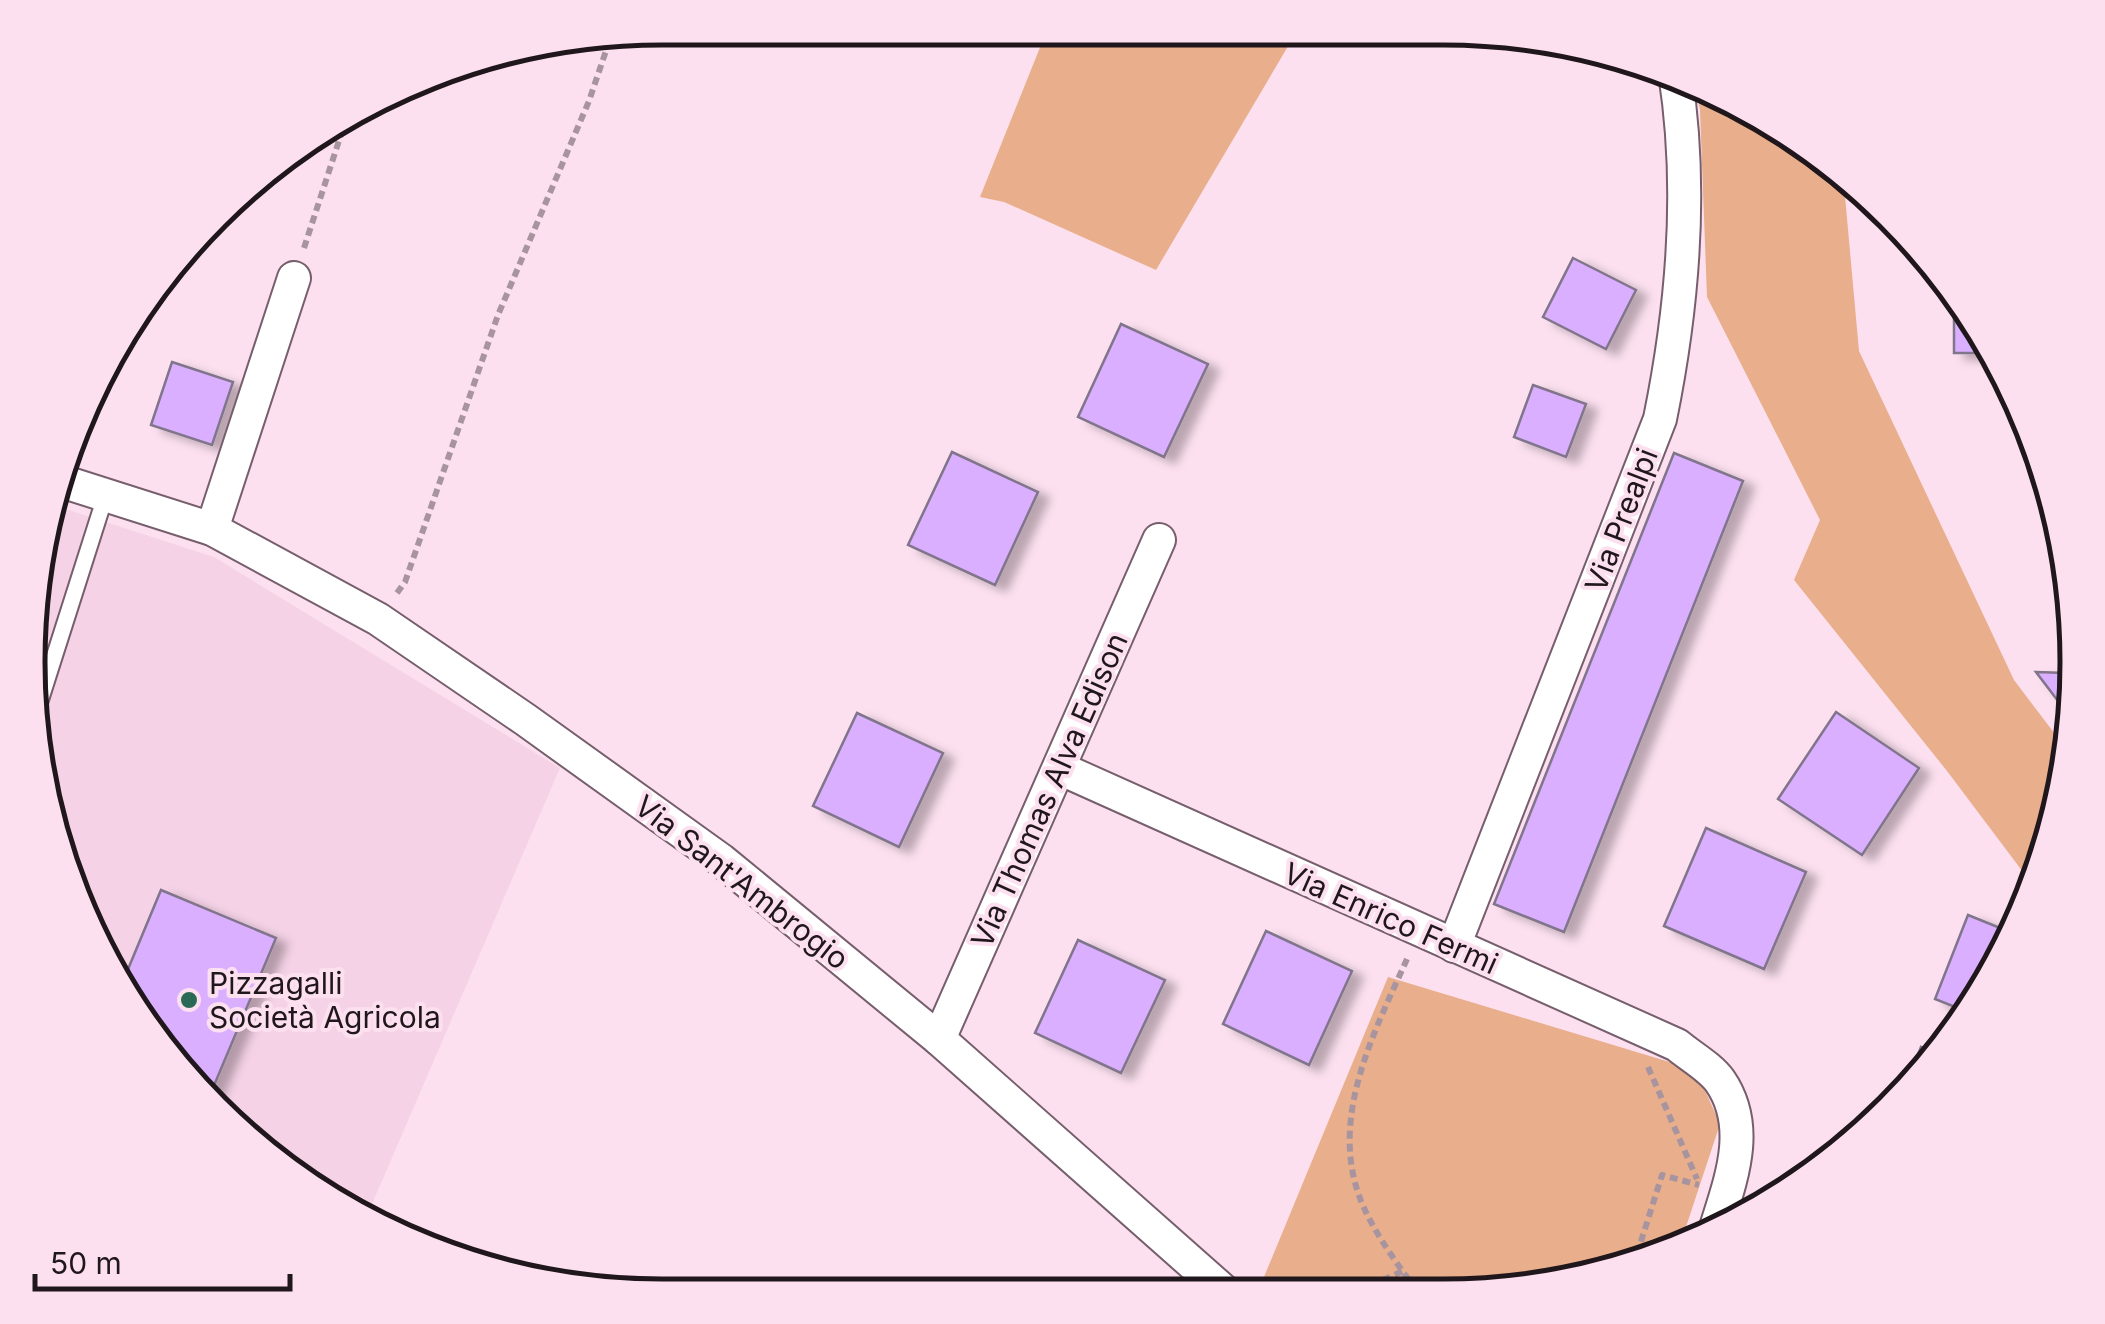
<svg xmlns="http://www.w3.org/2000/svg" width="2105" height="1324" viewBox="0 0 2105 1324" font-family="Inter,sans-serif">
  <defs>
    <filter id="shadow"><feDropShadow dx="11" dy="6" stdDeviation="5" flood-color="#0004"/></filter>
  </defs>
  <rect width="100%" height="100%" fill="#fce0ef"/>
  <!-- built -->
  <path fill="#f5d2e6" d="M 53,505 L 214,557 L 560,768 L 366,1218 L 275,1165 L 134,1014 L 49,827 L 28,661 Z"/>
  <!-- green -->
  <g fill="#e9af8c">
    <path d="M 1047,30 L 1297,31 L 1156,270 L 1004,202 L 980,197 Z"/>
    <path d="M 1694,81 L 1830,159 L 1843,174 L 1859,351 L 2014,680 L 2061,742 L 2056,827 L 2029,880 L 1947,771 L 1794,580 L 1820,520 L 1707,297 L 1700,110 Z"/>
    <path d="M 1388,977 L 1696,1070 L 1720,1124 L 1681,1242 L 1485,1295 L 1263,1294 L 1259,1289 Z"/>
  </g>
  <!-- building -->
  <g fill="#daafff" stroke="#81758b" stroke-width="2.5" filter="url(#shadow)">
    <path d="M 1573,258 L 1636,290 L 1606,349 L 1543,317 Z"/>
    <path d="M 1954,314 L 1966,314 L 1983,334 L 1983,353 L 1954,353 Z"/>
    <path d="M 1121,324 L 1208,364 L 1164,457 L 1078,417 Z"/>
    <path d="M 172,362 L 233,382 L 212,445 L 151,425 Z"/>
    <path d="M 1533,385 L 1586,404 L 1566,457 L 1514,437 Z"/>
    <path d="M 952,452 L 1038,492 L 995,585 L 908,545 Z"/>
    <path d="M 1674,453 L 1743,481 L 1564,932 L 1494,904 Z"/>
    <path d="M 2036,672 L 2066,673 L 2064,701 L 2058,701 Z"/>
    <path d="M 1836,712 L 1919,768 L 1862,855 L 1778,799 Z"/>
    <path d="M 857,713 L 943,753 L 899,847 L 813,806 Z"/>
    <path d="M 1706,828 L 1806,872 L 1764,969 L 1664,926 Z"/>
    <path d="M 161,890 L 276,938 L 210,1095 L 134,1014 L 121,986 Z"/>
    <path d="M 1968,915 L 2005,930 L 1965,1011 L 1935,999 Z"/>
    <path d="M 1266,931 L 1352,971 L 1309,1065 L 1223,1024 Z"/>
    <path d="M 1078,940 L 1165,980 L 1121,1073 L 1035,1033 Z"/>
    <path d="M 1921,1047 L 1940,1055 L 1904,1090 Z"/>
  </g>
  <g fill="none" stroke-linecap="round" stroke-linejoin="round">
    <defs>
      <path id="service" d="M 35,717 L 106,494"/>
      <g id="minor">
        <path d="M 58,480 L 212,529 L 378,619 L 526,720 L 721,860 L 939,1039 L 1227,1294"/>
        <path d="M 212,529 L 294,278"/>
        <path d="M 1059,768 L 1677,1045 C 1690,1056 1710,1067 1720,1081 C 1753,1129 1729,1184 1714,1234"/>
        <path d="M 1454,946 L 1660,419 C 1683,306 1693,187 1675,73"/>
        <path d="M 939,1039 L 1159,540"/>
      </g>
    </defs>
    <!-- service casing -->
    <use href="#service" stroke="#765e6c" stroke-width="19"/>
    <!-- minor casing -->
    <use href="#minor" stroke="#765e6c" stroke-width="36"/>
    <!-- path -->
    <g stroke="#a8949f" stroke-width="6" stroke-dasharray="8 5" stroke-linecap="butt">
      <path d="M 304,248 L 347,116"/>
      <path d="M 397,593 L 405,582 L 498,315 L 589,101 L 611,36"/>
      <path d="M 1407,959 C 1372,1037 1325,1125 1365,1210 C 1379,1240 1401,1269 1420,1295"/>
      <path d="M 1648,1067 L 1697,1179"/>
      <path d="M 1637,1254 L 1662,1175 L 1699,1185"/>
      <path d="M 1254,1291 L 1315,1294"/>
      <path d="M 1320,1294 L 1362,1289 L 1403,1271"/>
    </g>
    <!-- service -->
    <use href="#service" stroke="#fff" stroke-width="15"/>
    <!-- minor -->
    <use href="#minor" stroke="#fff" stroke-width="32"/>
  </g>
  <!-- markers -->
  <circle fill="#2a6956" stroke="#fce0ef" stroke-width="4" cx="189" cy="1000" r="10"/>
  <g text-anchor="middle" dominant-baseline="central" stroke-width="8" stroke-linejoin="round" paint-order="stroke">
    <!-- street labels -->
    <g font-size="30" fill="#20171c" stroke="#fce0ef">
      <text transform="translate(1621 520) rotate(-69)">Via Prealpi</text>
      <text transform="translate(1049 790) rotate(-66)">Via Thomas Alva Edison</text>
      <text transform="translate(742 882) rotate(38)">Via Sant'Ambrogio</text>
      <text transform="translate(1391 918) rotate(24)">Via Enrico Fermi</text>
    </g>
    <!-- poi labels -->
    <g font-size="30" fill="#20171c" stroke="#fce0ef" text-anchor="start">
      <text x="209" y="983">Pizzagalli<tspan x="209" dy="34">Società Agricola</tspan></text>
    </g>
  </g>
  <!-- crop -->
  <path d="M0 0H2105V1324H0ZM662 45H1443A617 617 0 0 1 2060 662V662A617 617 0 0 1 1443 1279H662A617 617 0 0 1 45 662V662A617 617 0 0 1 662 45Z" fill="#fce0ef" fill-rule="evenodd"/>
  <path fill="none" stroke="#20171c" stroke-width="5" d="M662 45H1443A617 617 0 0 1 2060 662V662A617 617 0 0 1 1443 1279H662A617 617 0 0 1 45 662V662A617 617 0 0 1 662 45Z"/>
  <!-- scale -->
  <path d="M35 1274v15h255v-15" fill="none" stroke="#20171c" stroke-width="5"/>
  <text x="50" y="1274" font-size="30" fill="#20171c" stroke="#fce0ef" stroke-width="8" paint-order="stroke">50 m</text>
</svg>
